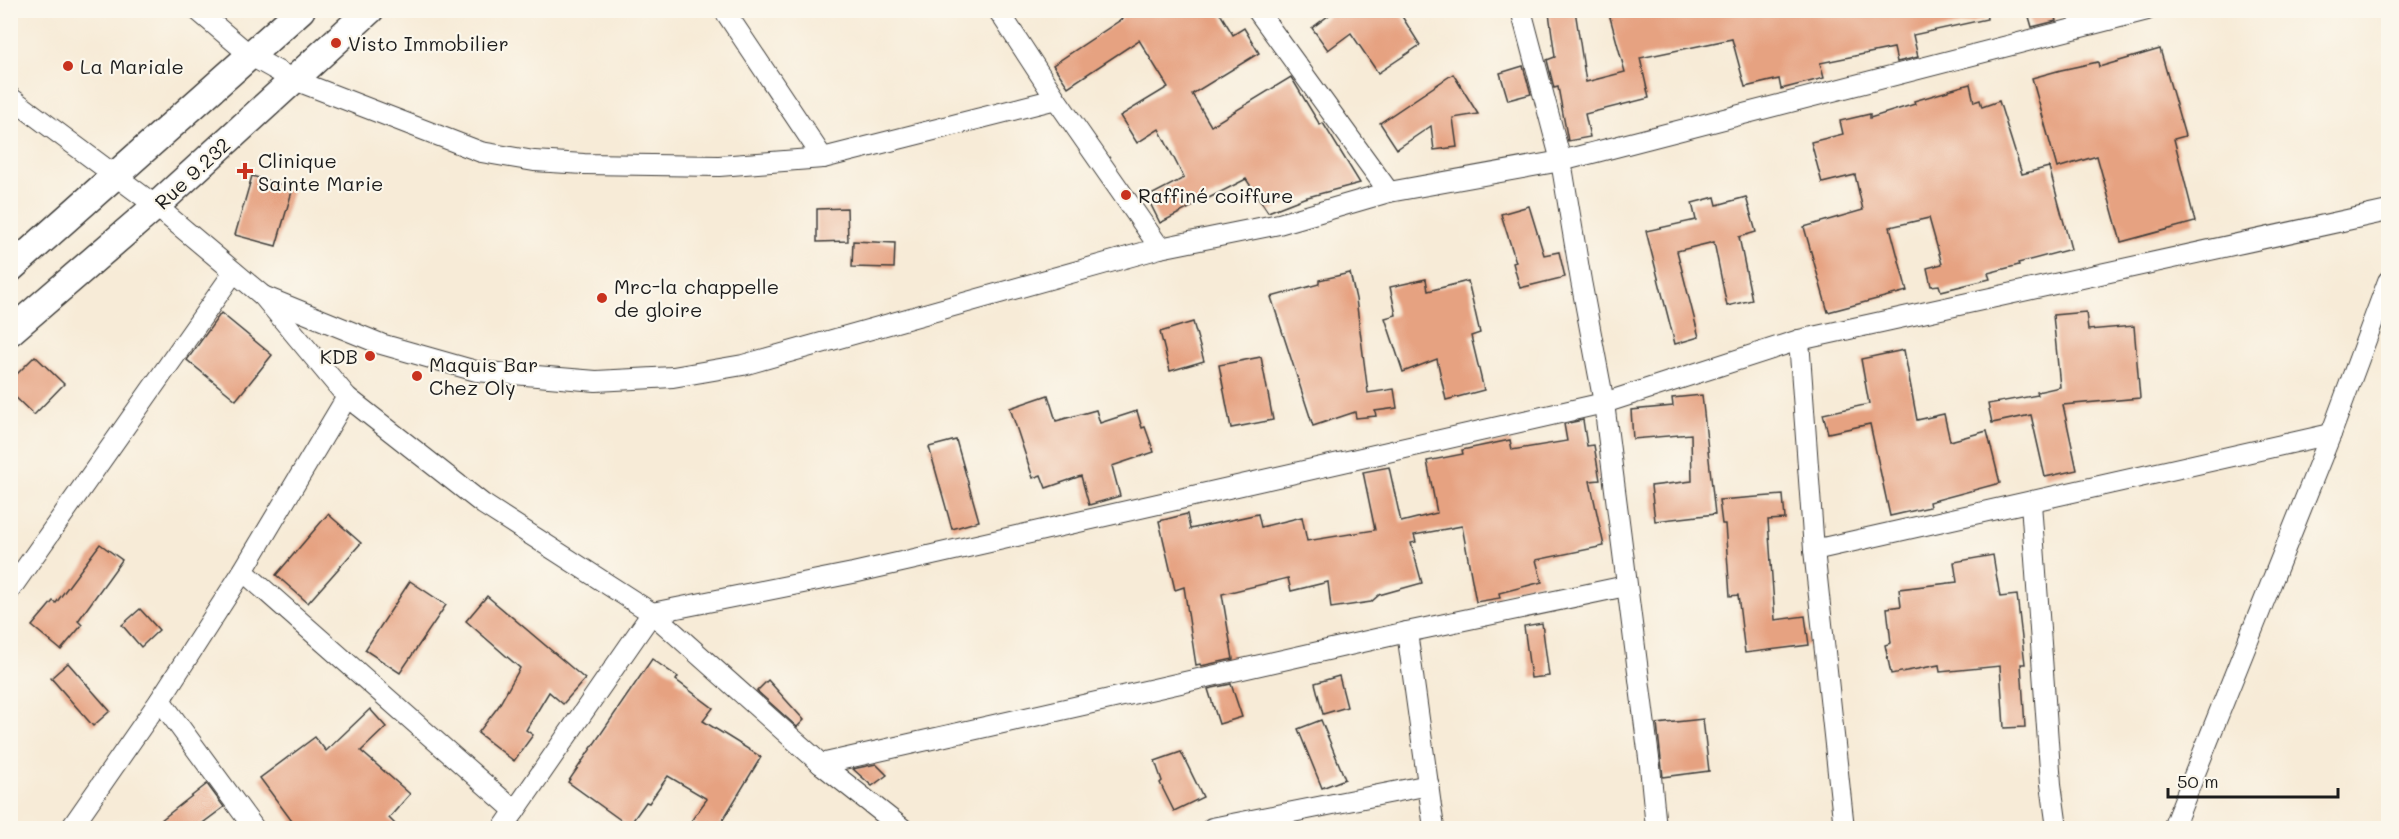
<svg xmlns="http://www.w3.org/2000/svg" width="2399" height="839" viewBox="0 0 2399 839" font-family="Mali,sans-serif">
  <rect width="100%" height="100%" fill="#fbf7ec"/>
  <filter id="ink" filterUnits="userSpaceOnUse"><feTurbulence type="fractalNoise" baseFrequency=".0167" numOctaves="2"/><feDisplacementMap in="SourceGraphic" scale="12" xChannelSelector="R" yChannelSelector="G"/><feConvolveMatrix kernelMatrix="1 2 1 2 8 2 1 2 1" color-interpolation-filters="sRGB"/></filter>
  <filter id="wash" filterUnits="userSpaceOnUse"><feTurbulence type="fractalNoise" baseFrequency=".008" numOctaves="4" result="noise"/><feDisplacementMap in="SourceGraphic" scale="24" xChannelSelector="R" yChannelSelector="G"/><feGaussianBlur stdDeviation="1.35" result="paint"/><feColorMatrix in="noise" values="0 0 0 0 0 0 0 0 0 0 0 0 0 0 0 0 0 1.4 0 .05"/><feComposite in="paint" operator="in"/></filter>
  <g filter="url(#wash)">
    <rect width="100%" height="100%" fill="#f7ebd7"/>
    <g id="blocks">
      <!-- building -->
      <g fill="#e6a281">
        <path d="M 1117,10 L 1218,10 L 1233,35 L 1244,28 L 1259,53 L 1192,94 L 1211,126 L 1291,77 L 1320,125 L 1323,123 L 1360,183 L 1304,198 L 1268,212 L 1246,179 L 1160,223 L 1147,197 L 1184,178 L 1159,129 L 1137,143 L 1120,116 L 1168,87 L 1139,40 L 1068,87 L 1053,65 L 1122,19 Z"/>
        <path d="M 1336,10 L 1398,10 L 1420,45 L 1378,73 L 1351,33 L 1328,50 L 1312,28 Z"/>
        <path d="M 1575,10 L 1586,82 L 1625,72 L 1608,10 L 1986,10 L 1987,19 L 1913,35 L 1918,57 L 1897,62 L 1894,48 L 1820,63 L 1824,78 L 1781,89 L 1779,79 L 1745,87 L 1732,39 L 1640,58 L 1649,98 L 1585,114 L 1590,137 L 1568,141 L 1558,87 L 1554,88 L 1547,60 L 1555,57 L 1549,13 Z"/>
        <path d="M 2027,10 L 2053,10 L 2056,21 L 2032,27 Z"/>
        <path d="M 2160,49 L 2185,136 L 2174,139 L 2195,222 L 2121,242 L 2097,156 L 2057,168 L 2032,78 L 2061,70 L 2098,62 L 2099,67 Z"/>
        <path d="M 1523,66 L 1531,94 L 1508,100 L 1500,73 Z"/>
        <path d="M 1453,74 L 1478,114 L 1453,118 L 1457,147 L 1434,150 L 1431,126 L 1397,149 L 1380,123 Z"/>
        <path d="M 1970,84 L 1974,102 L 1980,100 L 1982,107 L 1999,101 L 2022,174 L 2049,167 L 2071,249 L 2018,263 L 2019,265 L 1988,273 L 1990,279 L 1941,291 L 1939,285 L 1931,286 L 1927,268 L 1942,264 L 1929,218 L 1890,227 L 1907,291 L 1828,312 L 1804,227 L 1863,210 L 1855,175 L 1822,183 L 1811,142 L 1843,134 L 1840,121 L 1870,114 L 1870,118 L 1915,104 L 1914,101 L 1948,91 L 1948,90 Z"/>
        <path d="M 252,176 L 293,188 L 276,246 L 235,235 Z"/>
        <path d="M 1715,197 L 1717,205 L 1746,197 L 1756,232 L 1739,237 L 1752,300 L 1727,306 L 1714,242 L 1677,251 L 1699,337 L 1675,344 L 1646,231 L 1696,220 L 1692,203 Z"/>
        <path d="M 1529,206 L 1544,255 L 1559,252 L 1565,277 L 1520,288 L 1513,263 L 1516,262 L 1501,214 Z"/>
        <path d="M 847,208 L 848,241 L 817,242 L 817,209 Z"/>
        <path d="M 853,241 L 895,243 L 894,268 L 852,267 Z"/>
        <path d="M 1350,273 L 1356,299 L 1368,393 L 1394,389 L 1397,408 L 1375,411 L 1376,416 L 1356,418 L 1355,412 L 1313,426 L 1271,297 L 1319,284 L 1319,280 Z"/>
        <path d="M 1426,279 L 1428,291 L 1468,281 L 1480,333 L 1471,336 L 1484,390 L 1446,400 L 1437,359 L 1403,372 L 1385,318 L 1396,315 L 1390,287 Z"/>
        <path d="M 2086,312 L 2088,330 L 2134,326 L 2140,398 L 2063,405 L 2077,470 L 2045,477 L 2031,415 L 1992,423 L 1988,404 L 2038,395 L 2037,392 L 2060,387 L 2053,315 Z"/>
        <path d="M 221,313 L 272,355 L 236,400 L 187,360 Z"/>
        <path d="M 1193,322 L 1204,361 L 1170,371 L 1160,332 Z"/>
        <path d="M 1904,350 L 1917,420 L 1944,414 L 1950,441 L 1987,431 L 2000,483 L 1929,502 L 1930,507 L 1890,516 L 1870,424 L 1828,433 L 1823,414 L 1869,404 L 1861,359 Z"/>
        <path d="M 35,356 L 64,384 L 34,415 L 10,392 L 10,381 Z"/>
        <path d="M 1261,357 L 1273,420 L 1231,428 L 1219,365 Z"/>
        <path d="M 1048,395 L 1056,421 L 1096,410 L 1100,423 L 1137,411 L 1142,428 L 1145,427 L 1154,452 L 1112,466 L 1120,496 L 1089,505 L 1081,476 L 1046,488 L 1041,475 L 1033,478 L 1010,408 Z"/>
        <path d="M 1702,395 L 1715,514 L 1655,521 L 1651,486 L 1692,481 L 1691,434 L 1633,439 L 1631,410 L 1673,406 L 1672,398 Z"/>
        <path d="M 1583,420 L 1587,446 L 1594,445 L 1600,480 L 1590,481 L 1604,546 L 1536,560 L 1542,582 L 1499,593 L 1500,598 L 1476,602 L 1462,526 L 1414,535 L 1416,542 L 1411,543 L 1422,583 L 1379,595 L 1371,602 L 1331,608 L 1328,582 L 1291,591 L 1288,578 L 1222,594 L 1233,659 L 1201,666 L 1200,664 L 1196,665 L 1184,587 L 1175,590 L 1159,521 L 1187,514 L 1190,529 L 1258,514 L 1261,527 L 1302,517 L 1307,541 L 1375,530 L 1363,472 L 1389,467 L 1401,522 L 1437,513 L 1427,461 L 1463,454 L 1462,450 L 1510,440 L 1512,450 L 1567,441 L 1564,424 Z"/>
        <path d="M 956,440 L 979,521 L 952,529 L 929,447 Z"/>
        <path d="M 1783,495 L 1785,519 L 1768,520 L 1775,620 L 1805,616 L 1809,645 L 1745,653 L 1738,595 L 1730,596 L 1725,524 L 1722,524 L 1719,500 Z"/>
        <path d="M 328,514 L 361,543 L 308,603 L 276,575 Z"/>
        <path d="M 100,544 L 122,560 L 78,621 L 82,625 L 61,650 L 32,626 L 53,601 L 56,603 Z"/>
        <path d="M 1993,555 L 2000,597 L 2017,595 L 2025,664 L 2021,664 L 2025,727 L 2004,728 L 2000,666 L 1940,672 L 1939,665 L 1891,674 L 1885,645 L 1891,643 L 1887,608 L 1901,606 L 1899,589 L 1957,582 L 1954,562 Z"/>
        <path d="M 410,581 L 446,605 L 400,673 L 365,650 Z"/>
        <path d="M 487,596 L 585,679 L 563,704 L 549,692 L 526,730 L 533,735 L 514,761 L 478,733 L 498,707 L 520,668 L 466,621 Z"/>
        <path d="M 140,609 L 159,630 L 141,647 L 122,625 Z"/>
        <path d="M 1542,623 L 1549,676 L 1531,678 L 1524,626 Z"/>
        <path d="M 652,659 L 678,677 L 676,680 L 713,708 L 703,721 L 761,757 L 718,828 L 701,828 L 691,821 L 707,799 L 668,776 L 649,803 L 646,802 L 629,826 L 568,782 Z"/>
        <path d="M 68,663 L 110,711 L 93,726 L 51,678 Z"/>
        <path d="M 1339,676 L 1347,707 L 1323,714 L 1315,683 Z"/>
        <path d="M 768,680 L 804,720 L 797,727 L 757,691 Z"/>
        <path d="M 1231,684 L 1242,717 L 1219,724 L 1208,689 Z"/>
        <path d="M 370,709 L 386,727 L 361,751 L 410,794 L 389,818 L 399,828 L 297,828 L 260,778 L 315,737 L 326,751 Z"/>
        <path d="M 1703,719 L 1709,771 L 1663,777 L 1657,724 Z"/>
        <path d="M 1321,720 L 1345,779 L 1322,788 L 1298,729 Z"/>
        <path d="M 1181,752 L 1203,797 L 1174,811 L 1160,783 L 1162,781 L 1155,761 Z"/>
        <path d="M 876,764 L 887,775 L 872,786 L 853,769 Z"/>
        <path d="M 207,784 L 224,807 L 196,828 L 151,828 Z"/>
      </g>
    </g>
  </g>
  <g filter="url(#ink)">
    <use href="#blocks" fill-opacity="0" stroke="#3d3b38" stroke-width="1.5"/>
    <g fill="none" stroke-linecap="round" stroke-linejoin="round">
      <defs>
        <g id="street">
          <path d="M 197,10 L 251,56 L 292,79 L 481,152 L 534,161 L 584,164 L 719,166 L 823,158 L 1056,99"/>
          <path d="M 724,10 L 823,158"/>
          <path d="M 998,10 L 1056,99 L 1160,248"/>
          <path d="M 1257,10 L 1389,192"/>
          <path d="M 1521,10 L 1561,161 L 1581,281 L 1604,403 L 1650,766 L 1656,828"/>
          <path d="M 10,97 L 156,206 L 263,296 L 347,397 L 483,504 L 652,613 L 821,764 L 902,828"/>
          <path d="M 263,296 L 381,344 L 476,371 L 596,381 L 673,377 L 743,365 L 1160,248 L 1279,224 L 1389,192 L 1561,161 L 2147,10"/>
          <path d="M 1799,340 L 1814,550 L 1844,828"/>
          <path d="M 2031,503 L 2051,784 L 2057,828"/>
          <path d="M 1814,550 L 2331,434"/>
          <path d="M 243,571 L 515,811"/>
          <path d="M 10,590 L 234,272"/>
          <path d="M 1407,632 L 1434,828"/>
          <path d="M 160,700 L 254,828"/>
          <path d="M 821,764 L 1407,632 L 1626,586"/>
          <path d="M 71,828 L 160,700 L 243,571 L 347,397"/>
          <path d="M 503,828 L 652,613 L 853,573 L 1604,403 L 1799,340 L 2388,211"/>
          <path d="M 1212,828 L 1429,785"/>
          <path d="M 2173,828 L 2331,434 L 2388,281"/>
        </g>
        <g id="secondary">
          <path d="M 10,269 L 301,10"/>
          <path d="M 10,332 L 156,206 L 370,10"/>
        </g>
      </defs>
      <!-- street casing -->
      <use href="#street" stroke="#3d3b38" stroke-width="22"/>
      <!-- secondary casing -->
      <use href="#secondary" stroke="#3d3b38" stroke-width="30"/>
      <!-- street -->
      <use href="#street" stroke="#fff" stroke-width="20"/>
      <!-- secondary -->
      <use href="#secondary" stroke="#fff" stroke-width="27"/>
    </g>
  </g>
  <!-- markers -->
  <g fill="#c8321e" stroke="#fbf7ec" stroke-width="2">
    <circle cx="336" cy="43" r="6"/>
    <circle cx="68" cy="66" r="6"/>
    <path d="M242 162h6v6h6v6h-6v6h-6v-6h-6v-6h6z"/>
    <circle cx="1126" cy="195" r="6"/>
    <circle cx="602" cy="298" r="6"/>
    <circle cx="370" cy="356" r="6"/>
    <circle cx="417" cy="376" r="6"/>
  </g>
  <g text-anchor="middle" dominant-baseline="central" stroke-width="4.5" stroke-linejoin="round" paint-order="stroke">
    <!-- poi labels -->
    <g font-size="20" fill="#1c1c1c" stroke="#fbf7ec" text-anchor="start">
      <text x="348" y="43">Visto Immobilier</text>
      <text x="80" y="66">La Mariale</text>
      <text x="258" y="160">Clinique<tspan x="258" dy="23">Sainte Marie</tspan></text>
      <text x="1138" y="195">Raffiné coiffure</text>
      <text x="614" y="286">Mrc-la chappelle<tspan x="614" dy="23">de gloire</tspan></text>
      <text x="358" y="356" text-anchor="end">KDB</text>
      <text x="429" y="364">Maquis Bar<tspan x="429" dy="23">Chez Oly</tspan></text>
    </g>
    <!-- street labels -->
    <g font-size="20" fill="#1c1c1c" stroke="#fbf7ec">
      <text transform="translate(192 173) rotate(-43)">Rue 9.232</text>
    </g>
  </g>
  <!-- margin -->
  <rect width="2399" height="839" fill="none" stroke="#fbf7ec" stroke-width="36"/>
  <!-- scale -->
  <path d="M2168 788v9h170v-9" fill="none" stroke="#1c1c1c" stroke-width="3"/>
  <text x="2177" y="788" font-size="18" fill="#1c1c1c" stroke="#fbf7ec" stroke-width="4.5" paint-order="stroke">50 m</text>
</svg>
